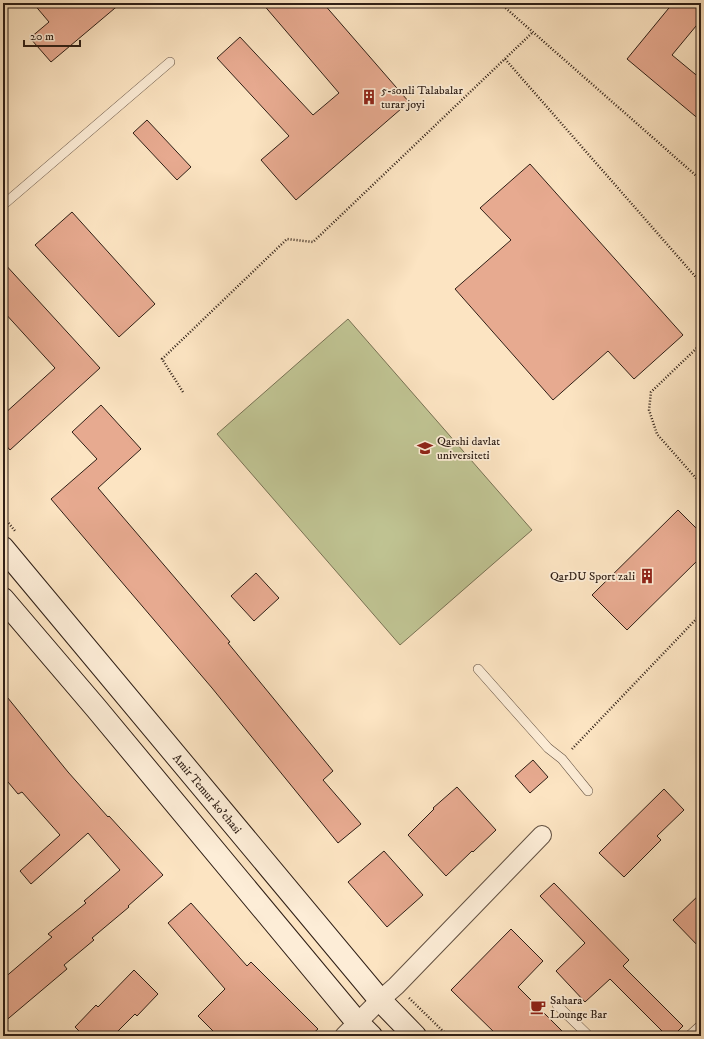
<svg xmlns="http://www.w3.org/2000/svg" width="704" height="1039" viewBox="0 0 704 1039" font-family="'IM FELL DW Pica',serif">
  <rect width="100%" height="100%" fill="#fce4c2"/>
  <filter id="stains"><feTurbulence type="fractalNoise" baseFrequency=".005" numOctaves="4"/><feColorMatrix values="0 0 0 0 .2 0 0 0 0 .09 0 0 0 0 .02 0 0 0 .5 -.17"/></filter>
  <radialGradient id="worn" r=".72"><stop offset=".6" stop-color="#630" stop-opacity="0"/><stop offset="1" stop-color="#630" stop-opacity=".3"/></radialGradient>
  <!-- green -->
  <path fill="#c0c493" stroke="#787254" d="M 348,319 L 532,530 L 400,645 L 217,434 Z"/>
  <!-- building -->
  <g fill="#e7aa90" stroke="#2f1f16">
    <path d="M 33,3 L 121,3 L 51,62 L 30,38 L 49,22 Z"/>
    <path d="M 262,3 L 323,3 L 409,102 L 296,200 L 261,160 L 289,136 L 217,58 L 240,37 L 313,115 L 339,93 Z"/>
    <path d="M 673,3 L 701,3 L 701,20 L 672,55 L 701,79 L 701,121 L 627,59 Z"/>
    <path d="M 147,120 L 191,167 L 177,180 L 133,133 Z"/>
    <path d="M 530,164 L 683,335 L 634,379 L 608,351 L 553,400 L 455,289 L 511,240 L 480,208 Z"/>
    <path d="M 72,212 L 155,304 L 119,337 L 35,245 Z"/>
    <path d="M 3,262 L 100,368 L 10,450 L 3,442 L 3,415 L 55,368 L 3,311 Z"/>
    <path d="M 101,405 L 141,449 L 98,488 L 230,642 L 228,643 L 333,771 L 323,780 L 361,824 L 338,843 L 212,688 L 51,499 L 97,459 L 72,432 Z"/>
    <path d="M 678,510 L 701,533 L 701,557 L 627,630 L 592,595 Z"/>
    <path d="M 256,573 L 279,598 L 254,621 L 231,596 Z"/>
    <path d="M 3,692 L 68,772 L 108,817 L 109,816 L 163,875 L 128,906 L 129,907 L 92,938 L 94,940 L 64,965 L 67,969 L 3,1023 L 3,979 L 52,937 L 48,934 L 86,903 L 84,901 L 120,870 L 88,833 L 31,884 L 20,871 L 60,835 L 22,792 L 18,794 L 3,776 Z"/>
    <path d="M 533,760 L 548,777 L 530,793 L 515,776 Z"/>
    <path d="M 457,787 L 496,830 L 473,852 L 472,851 L 446,876 L 408,835 L 434,809 L 433,808 Z"/>
    <path d="M 664,789 L 684,810 L 657,836 L 661,840 L 624,877 L 599,853 Z"/>
    <path d="M 384,851 L 423,895 L 387,927 L 348,882 Z"/>
    <path d="M 554,883 L 629,960 L 623,966 L 683,1026 L 673,1036 L 667,1036 L 610,979 L 585,1002 L 556,971 L 585,943 L 540,896 Z"/>
    <path d="M 701,893 L 701,949 L 673,920 Z"/>
    <path d="M 191,903 L 247,966 L 251,962 L 318,1029 L 310,1036 L 218,1036 L 198,1016 L 225,989 L 168,923 Z"/>
    <path d="M 511,929 L 543,961 L 518,987 L 567,1036 L 498,1036 L 451,990 Z"/>
    <path d="M 134,970 L 158,994 L 137,1016 L 135,1014 L 113,1036 L 84,1036 L 75,1027 L 96,1005 L 98,1007 Z"/>
  </g>
  <g fill="none" stroke-linecap="round" stroke-linejoin="round">
    <defs>
      <g id="lane">
        <path d="M 3,205 L 170,62"/>
        <path d="M 478,669 L 548,748 L 562,759 L 588,791"/>
        <path d="M 557,1005 L 589,1036"/>
        <path d="M 689,1036 L 701,1025"/>
      </g>
      <path id="street" d="M 344,1036 L 380,1000 L 396,986 L 542,835"/>
      <g id="secondary">
        <path d="M 3,548 L 380,1000 L 415,1036"/>
        <path d="M 3,599 L 96,708 L 357,1022 L 371,1036"/>
      </g>
    </defs>
    <!-- lane casing -->
    <use href="#lane" stroke="#625041" stroke-width="10"/>
    <!-- street casing -->
    <use href="#street" stroke="#625041" stroke-width="20"/>
    <!-- secondary casing -->
    <use href="#secondary" stroke="#2f1f16" stroke-width="24"/>
    <!-- path -->
    <g stroke="#2f1f16" stroke-width="2.5" stroke-dasharray="1 2" stroke-linecap="butt">
      <path d="M 501,4 L 701,180"/>
      <path d="M 505,59 L 701,283"/>
      <path d="M 701,344 L 651,392 L 649,410 L 657,434 L 701,484"/>
      <path d="M 183,392 L 162,359 L 287,239 L 313,242 L 533,32"/>
      <path d="M 3,516 L 15,531"/>
      <path d="M 572,749 L 701,614"/>
      <path d="M 409,998 L 448,1036"/>
    </g>
    <!-- lane -->
    <use href="#lane" stroke="#fdedd7" stroke-width="9"/>
    <!-- street -->
    <use href="#street" stroke="#fdedd7" stroke-width="18"/>
    <!-- secondary -->
    <use href="#secondary" stroke="#fdedd7" stroke-width="22"/>
  </g>
  <!-- icons -->
  <defs>
    <symbol id="building-bare" viewBox="-9 -9 18 18"><path d="M-4-6H4V6H1V3H-1V6H-4ZM-2.5-4.3h1.7v1.8h-1.7ZM.8-4.3h1.7v1.8H.8ZM-2.5-1h1.7V.8h-1.7ZM.8-1h1.7V.8H.8Z" fill="#8f2418" stroke="#fdedd7" stroke-width="2.5" paint-order="stroke"/></symbol>
    <symbol id="university-bare" viewBox="-9 -9 18 18"><path d="M0-5L7-2L0 1L-7-2ZM-4 1L0 2.5L4 1V4Q0 6-4 4Z" fill="#8f2418" stroke="#fdedd7" stroke-width="2.5" paint-order="stroke"/></symbol>
    <symbol id="cafe-bare" viewBox="-9 -9 18 18"><path d="M-5.5-4.5H6V0H3Q3 3.5 0 3.5H-2.5Q-5.5 3.5-5.5 0ZM3-3.2v2h1.7v-2ZM-6 4.5H4V6H-6Z" fill="#8f2418" stroke="#fdedd7" stroke-width="2.5" paint-order="stroke"/></symbol>
  </defs>
  <g fill-rule="evenodd">
    <use href="#building-bare" x="358" y="86" width="22" height="22"/>
    <use href="#university-bare" x="414" y="437" width="22" height="22"/>
    <use href="#building-bare" x="636" y="565" width="22" height="22"/>
    <use href="#cafe-bare" x="527" y="996" width="22" height="22"/>
  </g>
  <g text-anchor="middle" dominant-baseline="central" stroke-width="3.5" stroke-linejoin="round" paint-order="stroke">
    <!-- poi labels -->
    <g font-size="12" fill="#2f1f16" stroke="#fdedd7" text-anchor="start">
      <text x="381" y="90">5-sonli Talabalar<tspan x="381" dy="14">turar joyi</tspan></text>
      <text x="437" y="441">Qarshi davlat<tspan x="437" dy="14">universiteti</tspan></text>
      <text x="635" y="576" text-anchor="end">QarDU Sport zali</text>
      <text x="550" y="1000">Sahara<tspan x="550" dy="14">Lounge Bar</tspan></text>
    </g>
    <!-- street labels -->
    <g font-size="12" fill="#2f1f16" stroke="#fdedd7">
      <text transform="translate(207 794) rotate(50)">Amir Temur ko'chasi</text>
    </g>
  </g>
  <!-- margin -->
  <rect width="704" height="1039" fill="none" stroke="#fce4c2" stroke-width="16"/>
  <rect x="4" y="4" width="696" height="1031" fill="none" stroke="#2f1f16" stroke-width="2"/>
  <rect x="8" y="8" width="688" height="1023" fill="none" stroke="#2f1f16"/>
  <!-- scale -->
  <path d="M24 40v6h56v-6" fill="none" stroke="#2f1f16" stroke-width="2"/>
  <text x="30" y="40" font-size="12" fill="#2f1f16" stroke="#fdedd7" stroke-width="3" paint-order="stroke">20 m</text>
  <rect width="100%" height="100%" filter="url(#stains)"/>
  <rect width="100%" height="100%" fill="url(#worn)"/>
</svg>
